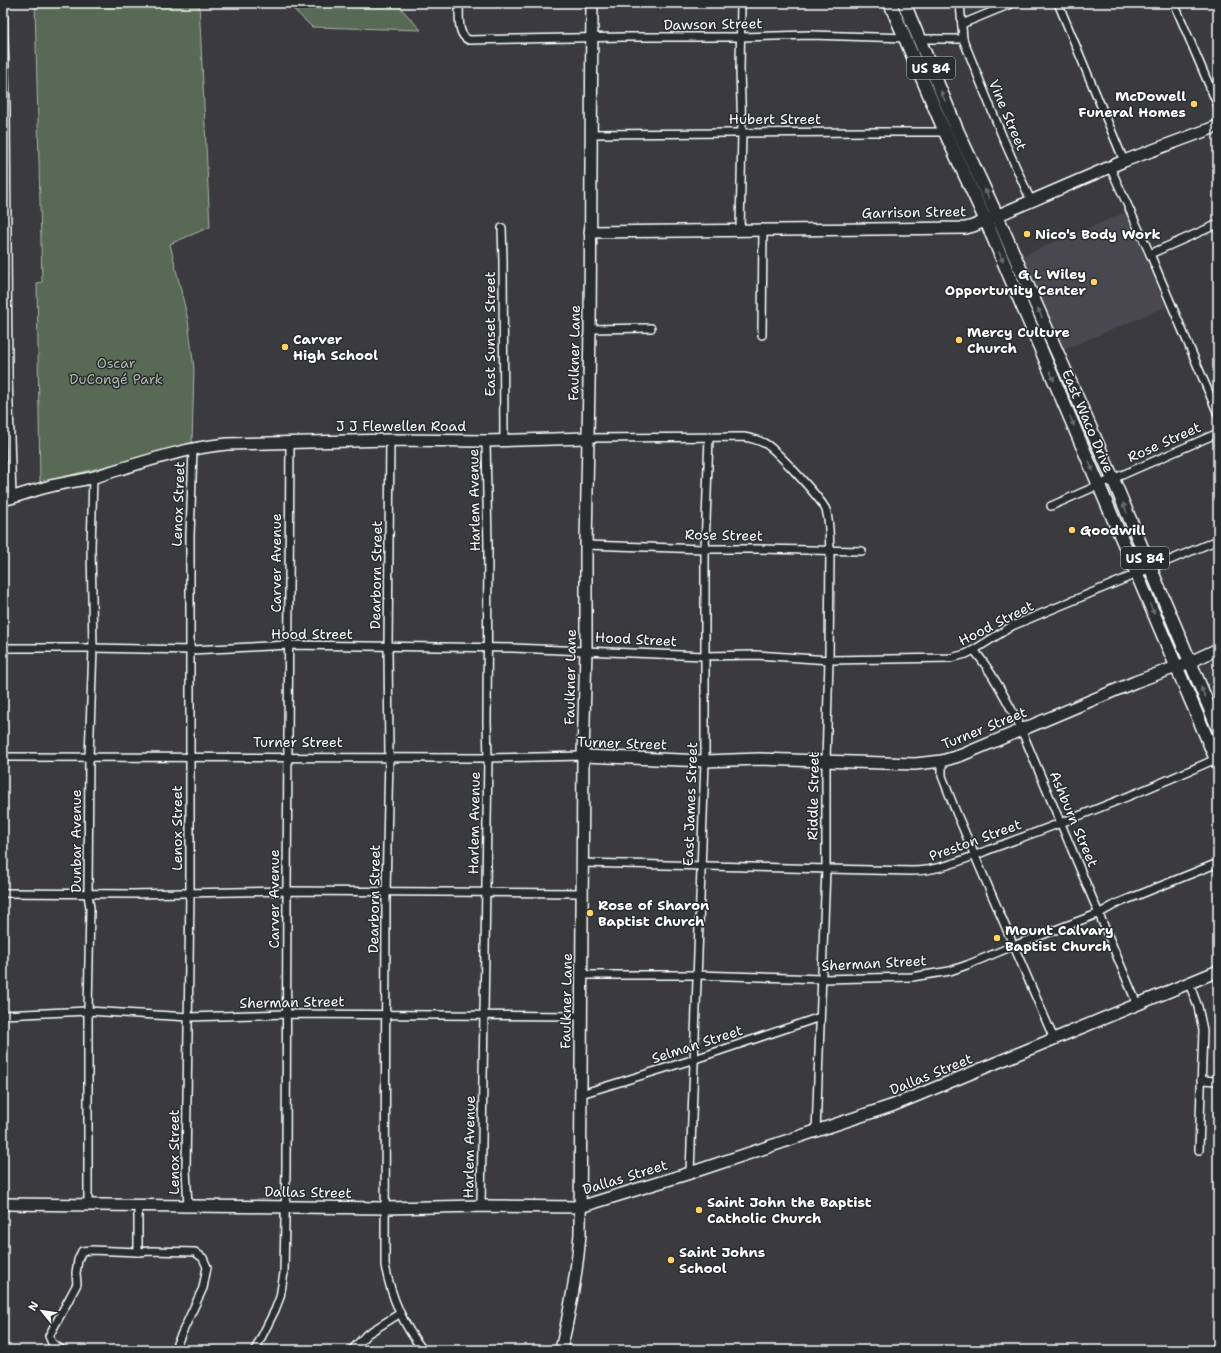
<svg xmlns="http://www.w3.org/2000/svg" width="1221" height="1353" viewBox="0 0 1221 1353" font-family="'Shantell Sans',sans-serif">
  <rect width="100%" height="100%" fill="#3a3a3f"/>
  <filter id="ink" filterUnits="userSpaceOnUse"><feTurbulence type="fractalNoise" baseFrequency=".025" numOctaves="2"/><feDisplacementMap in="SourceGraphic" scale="8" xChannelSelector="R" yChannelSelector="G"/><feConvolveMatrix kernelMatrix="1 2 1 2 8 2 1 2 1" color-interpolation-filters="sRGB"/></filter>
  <g filter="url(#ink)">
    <!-- built -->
    <path fill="#49474f" d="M 1126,212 L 1166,307 L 1061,351 L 1022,256 Z"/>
    <!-- green -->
    <g fill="#586a54" stroke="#acb4aa">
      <path d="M 35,3 L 199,3 L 210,227 L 170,244 L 188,320 L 194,369 L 192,444 L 40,483 L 37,283 L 42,282 Z"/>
      <path d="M 287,3 L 396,3 L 421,30 L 312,27 Z"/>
    </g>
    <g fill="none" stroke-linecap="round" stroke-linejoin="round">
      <defs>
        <g id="street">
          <path d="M 3,3 L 6,110 L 8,376 L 12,497"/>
          <path d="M 459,3 C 460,14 456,35 469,40 L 624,37 L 741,37 L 811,35 L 907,38"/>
          <path d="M 960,3 L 963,39 L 1003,138 L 1031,201"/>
          <path d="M 1058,3 L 1124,161"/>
          <path d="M 1174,3 L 1218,106"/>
          <path d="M 962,24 L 1013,3"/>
          <path d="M 917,39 L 963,39"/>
          <path d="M 591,134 L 870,132 L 948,132"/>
          <path d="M 1110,167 L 1150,254 L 1218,414"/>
          <path d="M 502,228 L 503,260 L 504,440"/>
          <path d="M 740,230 L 742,132 L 740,71 L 741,3"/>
          <path d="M 1150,254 L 1218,224"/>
          <path d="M 590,329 L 651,328"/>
          <path d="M 762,335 L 763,230"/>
          <path d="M 587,438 L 744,437 C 750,438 758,440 764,443 C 774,447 822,500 826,510 C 830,522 829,537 830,550 L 829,660 L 826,761 L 826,869 L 816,1132"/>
          <path d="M 390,440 L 388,647 L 389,757 L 386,892 L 385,1265 C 391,1297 403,1325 423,1350"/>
          <path d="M 1051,506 L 1218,433"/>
          <path d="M 586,545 L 705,549 L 758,549 L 862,551"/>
          <path d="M 3,648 L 93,648 L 191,650 L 289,645 L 513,648 L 704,656 L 756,655 L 829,660 L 951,658 L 966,654 L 974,650 L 1012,626 L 1218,540"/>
          <path d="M 974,650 C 992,672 1005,697 1018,722 L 1137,1004"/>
          <path d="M 3,757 L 488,758 L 583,756"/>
          <path d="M 942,761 L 942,776 L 956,812 L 1054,1039"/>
          <path d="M 582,863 L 911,871 C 945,871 975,854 1007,843 C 1078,817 1149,789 1218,758"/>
          <path d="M 3,893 L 133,894 L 287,891 L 582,893"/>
          <path d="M 582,975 L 697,975 L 822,979 L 912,977 L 950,971 L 967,965 L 1013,946 L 1100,913 L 1116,904 L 1218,863"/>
          <path d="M 1189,983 L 1198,1007 L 1203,1030 L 1199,1150"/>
          <path d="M 3,1015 L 88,1011 L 189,1017 L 286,1014 L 581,1016"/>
          <path d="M 1201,1080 L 1218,1081"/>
          <path d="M 581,1094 L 695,1059 L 820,1017"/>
          <path d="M 690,1173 L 705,761 L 705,549 L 709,437"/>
          <path d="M 88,1205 L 88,1011 L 90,908 L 88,894 L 89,757 L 93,648 L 91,548 L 93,477"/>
          <path d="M 138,1206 L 138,1252"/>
          <path d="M 188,1206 L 186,1169 L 190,893 L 190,536 L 193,450"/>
          <path d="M 481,1206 L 488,758 L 487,722 L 488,546 L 486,441"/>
          <path d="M 62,1350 L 52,1343 L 49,1336 L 69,1299 L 77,1284 L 76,1273 L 78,1260 L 82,1251 L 91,1250 L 138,1252 L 151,1251 L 195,1252 L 203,1258 L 207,1267 L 203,1288 L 174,1350"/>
          <path d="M 255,1350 L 275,1310 L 280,1297 L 284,1273 L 286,1167 L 287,891 L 290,442"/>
          <path d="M 352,1350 L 367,1334 L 399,1314"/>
        </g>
        <g id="secondary">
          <path d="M 590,232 L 966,228 L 973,226 L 1124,161 L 1218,126"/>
          <path d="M 3,500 C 17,496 32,491 47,487 C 63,483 79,481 94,477 C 138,464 182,448 227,444 L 390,440 L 486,441 L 587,438"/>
          <path d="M 583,756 L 705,761 L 759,759 L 915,764 L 942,761 L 962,755 L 1135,682 L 1190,662 L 1218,649"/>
          <path d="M 3,1204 L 386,1208 L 481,1206 L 580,1207 L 690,1173 L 894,1105 L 1218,971"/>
          <path d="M 561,1350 C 570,1311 577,1273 580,1234 L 583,756 L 586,650 L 586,545 L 590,329 L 592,3"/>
        </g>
        <g id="primary">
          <path d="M 890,3 L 945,132 L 986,221 L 1218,764"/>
          <path d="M 904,3 L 958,132 L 997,216 L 1113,479 L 1218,728"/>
        </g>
      </defs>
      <!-- street casing -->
      <use href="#street" stroke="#fff" stroke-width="10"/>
      <!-- secondary casing -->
      <use href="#secondary" stroke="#fff" stroke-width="14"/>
      <!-- primary casing -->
      <use href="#primary" stroke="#fff" stroke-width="15"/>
      <!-- street -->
      <use href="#street" stroke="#2a2d2e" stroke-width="7"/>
      <!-- secondary -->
      <use href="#secondary" stroke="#2a2d2e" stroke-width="11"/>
      <!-- primary -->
      <use href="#primary" stroke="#2a2d2e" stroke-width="12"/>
    </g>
    <!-- one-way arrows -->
    <defs><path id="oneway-solid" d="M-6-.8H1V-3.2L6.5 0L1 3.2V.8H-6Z"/></defs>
    <g fill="#6a6c6d">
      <use href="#oneway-solid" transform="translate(943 96) rotate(-113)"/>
      <use href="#oneway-solid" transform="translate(987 194) rotate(-115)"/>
      <use href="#oneway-solid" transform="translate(1001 257) rotate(67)"/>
      <use href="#oneway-solid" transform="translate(1040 313) rotate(-114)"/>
      <use href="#oneway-solid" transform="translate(1052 376) rotate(67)"/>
      <use href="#oneway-solid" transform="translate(1072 421) rotate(67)"/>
      <use href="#oneway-solid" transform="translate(1091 466) rotate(67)"/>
      <use href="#oneway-solid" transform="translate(1125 508) rotate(-112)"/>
      <use href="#oneway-solid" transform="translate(1152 609) rotate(66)"/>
      <use href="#oneway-solid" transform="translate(1203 692) rotate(-113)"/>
    </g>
  </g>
  <!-- markers -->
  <g fill="#ffd166" stroke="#2a2d2e" stroke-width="1.5">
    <circle cx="1194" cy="104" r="4"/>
    <circle cx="1027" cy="234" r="4"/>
    <circle cx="1094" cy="282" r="4"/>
    <circle cx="959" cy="340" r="4"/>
    <circle cx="285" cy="347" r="4"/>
    <circle cx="1072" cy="530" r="4"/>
    <circle cx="590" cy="913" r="4"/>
    <circle cx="997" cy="938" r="4"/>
    <circle cx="699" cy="1210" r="4"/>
    <circle cx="671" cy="1260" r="4"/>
  </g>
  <g text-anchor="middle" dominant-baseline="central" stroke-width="3" stroke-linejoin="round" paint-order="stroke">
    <!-- shield labels -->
    <g fill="#2a2d2e" stroke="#bfc0c0" stroke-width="1">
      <rect x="907" y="57" width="48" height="22" rx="3"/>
      <rect x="1121" y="547" width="48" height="22" rx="3"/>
    </g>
    <g font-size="13" font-weight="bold" fill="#fff">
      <text x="931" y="68">US 84</text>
      <text x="1145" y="558">US 84</text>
    </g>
    <!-- street labels -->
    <g font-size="14" fill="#fff" stroke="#2a2d2e">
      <text transform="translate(713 24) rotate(-1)">Dawson Street</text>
      <text transform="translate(1008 115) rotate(67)">Vine Street</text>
      <text x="775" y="119">Hubert Street</text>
      <text transform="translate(914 212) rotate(-1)">Garrison Street</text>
      <text transform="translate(490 334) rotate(-90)">East Sunset Street</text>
      <text transform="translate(574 353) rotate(-89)">Faulkner Lane</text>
      <text transform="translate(1088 421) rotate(67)">East Waco Drive</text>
      <text x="401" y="426">J J Flewellen Road</text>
      <text transform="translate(1164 442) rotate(-24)">Rose Street</text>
      <text transform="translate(474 500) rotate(-91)">Harlem Avenue</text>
      <text transform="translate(178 504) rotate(-88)">Lenox Street</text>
      <text transform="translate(724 535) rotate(1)">Rose Street</text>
      <text transform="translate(276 563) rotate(-90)">Carver Avenue</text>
      <text transform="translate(376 575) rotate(-89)">Dearborn Street</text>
      <text transform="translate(996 623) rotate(-27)">Hood Street</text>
      <text x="312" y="634">Hood Street</text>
      <text transform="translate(636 639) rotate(3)">Hood Street</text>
      <text transform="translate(570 677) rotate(-89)">Faulkner Lane</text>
      <text transform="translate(984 728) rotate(-22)">Turner Street</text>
      <text x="298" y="742">Turner Street</text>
      <text transform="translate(622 743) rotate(2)">Turner Street</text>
      <text transform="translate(813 796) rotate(-89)">Riddle Street</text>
      <text transform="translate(690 804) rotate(-88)">East James Street</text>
      <text transform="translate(1074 819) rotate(67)">Ashburn Street</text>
      <text transform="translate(474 823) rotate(-89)">Harlem Avenue</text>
      <text transform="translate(177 828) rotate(-90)">Lenox Street</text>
      <text transform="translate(975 840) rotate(-20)">Preston Street</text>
      <text transform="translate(76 841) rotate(-90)">Dunbar Avenue</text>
      <text transform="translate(274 899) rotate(-90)">Carver Avenue</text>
      <text transform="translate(374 899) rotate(-89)">Dearborn Street</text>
      <text transform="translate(874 963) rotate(-3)">Sherman Street</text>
      <text transform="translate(566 1001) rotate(-89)">Faulkner Lane</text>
      <text transform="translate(292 1002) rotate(-1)">Sherman Street</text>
      <text transform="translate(697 1044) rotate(-18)">Selman Street</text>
      <text transform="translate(931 1074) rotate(-22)">Dallas Street</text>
      <text transform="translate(469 1147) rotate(-89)">Harlem Avenue</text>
      <text transform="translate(174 1152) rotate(-90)">Lenox Street</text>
      <text transform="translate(625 1177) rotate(-17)">Dallas Street</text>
      <text transform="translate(308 1192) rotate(1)">Dallas Street</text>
    </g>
    <!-- poi labels -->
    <g font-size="14" font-weight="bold" fill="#fff" stroke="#2a2d2e" text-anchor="start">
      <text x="1186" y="96" text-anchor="end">McDowell<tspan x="1186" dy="16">Funeral Homes</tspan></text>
      <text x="1035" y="234">Nico's Body Work</text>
      <text x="1086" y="274" text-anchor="end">G L Wiley<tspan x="1086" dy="16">Opportunity Center</tspan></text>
      <text x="967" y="332">Mercy Culture<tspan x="967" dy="16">Church</tspan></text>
      <text x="293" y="339">Carver<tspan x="293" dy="16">High School</tspan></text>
      <text x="1080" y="530">Goodwill</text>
      <text x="598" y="905">Rose of Sharon<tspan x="598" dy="16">Baptist Church</tspan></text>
      <text x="1005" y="930">Mount Calvary<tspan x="1005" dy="16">Baptist Church</tspan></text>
      <text x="707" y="1202">Saint John the Baptist<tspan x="707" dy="16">Catholic Church</tspan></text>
      <text x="679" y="1252">Saint Johns<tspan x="679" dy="16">School</tspan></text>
    </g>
    <!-- park labels -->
    <g font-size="14" fill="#acb4aa" stroke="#2a2d2e">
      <text x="116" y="363">Oscar<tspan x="116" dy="16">DuCongé Park</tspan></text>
    </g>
  </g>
  <!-- margin -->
  <rect width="1221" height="1353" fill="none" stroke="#2a2d2e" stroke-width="16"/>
  <rect x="8" y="8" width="1205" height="1337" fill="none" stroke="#fff" stroke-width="1.5" filter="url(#ink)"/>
  <!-- north arrow -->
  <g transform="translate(42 1311) rotate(300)" stroke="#2a2d2e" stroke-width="3" paint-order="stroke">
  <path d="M0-3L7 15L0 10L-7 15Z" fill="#ffffff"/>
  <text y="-6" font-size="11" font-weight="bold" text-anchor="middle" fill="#ffffff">N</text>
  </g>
</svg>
